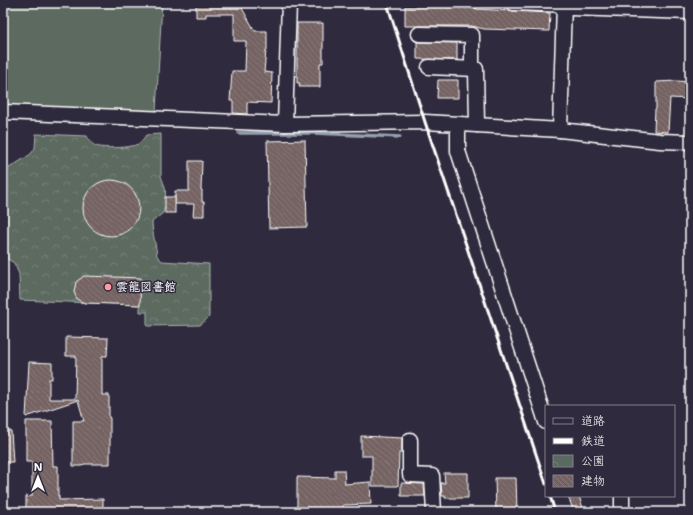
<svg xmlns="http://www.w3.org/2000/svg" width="693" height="515" viewBox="0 0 693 515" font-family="'Shantell Sans','Klee One',sans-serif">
  <defs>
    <pattern id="park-crowns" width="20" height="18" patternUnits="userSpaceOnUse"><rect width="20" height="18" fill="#5b6a61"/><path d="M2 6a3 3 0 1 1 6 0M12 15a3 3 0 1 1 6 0" fill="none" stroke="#748079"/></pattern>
    <pattern id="building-back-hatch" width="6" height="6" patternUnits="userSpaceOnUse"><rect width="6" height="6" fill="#756262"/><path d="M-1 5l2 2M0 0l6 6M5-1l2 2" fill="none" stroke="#8a7a7a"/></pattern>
  </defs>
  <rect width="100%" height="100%" fill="#2f2a3d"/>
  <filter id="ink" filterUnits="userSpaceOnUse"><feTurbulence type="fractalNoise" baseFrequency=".025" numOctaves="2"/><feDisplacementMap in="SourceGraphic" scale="8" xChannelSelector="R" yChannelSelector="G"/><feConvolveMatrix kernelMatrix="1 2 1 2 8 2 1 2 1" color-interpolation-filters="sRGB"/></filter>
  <g filter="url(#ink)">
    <!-- park -->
    <path fill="url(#park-crowns)" stroke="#adb4b0" d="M 36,134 L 87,136 C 89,140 91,144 96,146 C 103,149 131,148 138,144 C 141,142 144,138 146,135 L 161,134 L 161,176 L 165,187 L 166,203 L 163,213 L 152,222 C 152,234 156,244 157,256 L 162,261 L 209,264 L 209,317 L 200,325 L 147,326 L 147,312 L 140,312 L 140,305 L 20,300 L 19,274 L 14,263 L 3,256 L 3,172 L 31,154 L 35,148 Z"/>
    <!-- pitch -->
    <path fill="#5b6a61" stroke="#adb4b0" d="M 3,3 L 162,3 L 156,112 L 3,107 Z"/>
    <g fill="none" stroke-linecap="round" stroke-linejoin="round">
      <!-- stream -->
      <path stroke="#95a1af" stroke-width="3.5" d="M 238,133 L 314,133 L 400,137"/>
    </g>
    <!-- building -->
    <g fill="url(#building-back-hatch)" stroke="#fff">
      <path d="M 196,3 L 239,3 L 255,31 L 267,31 L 267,50 L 266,50 L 264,72 L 272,73 L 271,103 L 247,102 L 247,114 L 233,113 L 233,101 L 230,101 L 232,71 L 245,71 L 246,41 L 234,41 L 234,14 L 206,14 L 206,17 L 196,17 Z"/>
      <path d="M 405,6 L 447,6 L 447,7 L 476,8 L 476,9 L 550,13 L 549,31 L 484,29 L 472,26 L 405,26 Z"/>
      <path d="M 297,23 L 323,23 L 323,63 L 320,63 L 320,87 L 299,87 L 300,83 L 297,83 Z"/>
      <path d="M 417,42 L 457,43 L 457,60 L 417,59 Z"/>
      <path d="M 438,80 L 458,80 L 458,98 L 437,98 Z"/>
      <path d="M 677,81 L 690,82 L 690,99 L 670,98 L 668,132 L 654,131 L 655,109 L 656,109 L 656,82 Z"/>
      <path d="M 305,140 L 307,227 L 269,228 L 267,141 Z"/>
      <path d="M 189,161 L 202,161 L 201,190 L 202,190 L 202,202 L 204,202 L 204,216 L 193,216 L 194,204 L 175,204 L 175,191 L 189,191 Z"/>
      <circle cx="111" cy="208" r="28"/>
      <rect x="165" y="197" width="10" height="16"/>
      <path d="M 84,276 L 141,278 L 140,305 L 85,303 L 80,301 L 77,299 L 74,292 L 76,282 Z"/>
      <path d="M 66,337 L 108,338 L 107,356 L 102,356 L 102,395 L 109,395 L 109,418 L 110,418 L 110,464 L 84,464 L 82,466 L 73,466 L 73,421 L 84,421 L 78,400 L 26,417 L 29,362 L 52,363 L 52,379 L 49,379 L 49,399 L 75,399 L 76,356 L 66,356 Z"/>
      <path d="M 26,421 L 52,421 L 53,466 L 58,466 L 58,496 L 59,496 L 59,500 L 103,499 L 103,512 L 26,512 L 26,496 L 32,496 L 32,462 L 26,462 Z"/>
      <path d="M 3,431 L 11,431 L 13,462 L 3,462 Z"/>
      <path d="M 361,436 L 402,438 L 402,453 L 399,453 L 398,486 L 372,486 L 372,456 L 361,456 Z"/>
      <path d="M 335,470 L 344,470 L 345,484 L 370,482 L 371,504 L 343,505 L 343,512 L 297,512 L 297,477 L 335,478 Z"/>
      <path d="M 444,473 L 468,473 L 468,498 L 445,498 L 445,496 L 442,496 L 441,483 L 445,483 Z"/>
      <path d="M 495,478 L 516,478 L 517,512 L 496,512 Z"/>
      <path d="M 401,483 L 424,484 L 425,496 L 401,496 Z"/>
      <path d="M 568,496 L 579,496 L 583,508 L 574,512 Z"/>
    </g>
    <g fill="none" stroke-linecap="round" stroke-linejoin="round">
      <defs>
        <g id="street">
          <path d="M 513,3 L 572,5"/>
          <path d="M 572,3 L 571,8 L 690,12"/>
          <path d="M 419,34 L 472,35 L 472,69"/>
          <path d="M 429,67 L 476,69 L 477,125"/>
          <path d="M 3,112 L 285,124 L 425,122 L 560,130 L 660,141 L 690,142"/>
          <path d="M 285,124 L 289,3"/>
          <path d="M 458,124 L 458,151 L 546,422"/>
          <path d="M 560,130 L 564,5"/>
          <path d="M 410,440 L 410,475 L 432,476 L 434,512"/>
          <path d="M 622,496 L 622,512"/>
        </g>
      </defs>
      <!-- street casing -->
      <use href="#street" stroke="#fff" stroke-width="17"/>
      <!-- street -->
      <use href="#street" stroke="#2f2a3d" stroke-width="14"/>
      <!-- rail -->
      <g stroke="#fff" stroke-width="3">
        <path d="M 387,3 L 425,122 L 546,484"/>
        <path d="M 550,496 L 555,512"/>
      </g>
    </g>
  </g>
  <!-- markers -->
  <circle fill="#ff9aa2" stroke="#2f2a3d" stroke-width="1.5" cx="108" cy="287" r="4"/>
  <g text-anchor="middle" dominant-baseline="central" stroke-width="3" stroke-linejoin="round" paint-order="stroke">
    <!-- poi labels -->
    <g font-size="12" font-weight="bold" fill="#fff" stroke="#2f2a3d" text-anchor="start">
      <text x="116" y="287">雲龍図書館</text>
    </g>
  </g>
  <!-- margin -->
  <rect width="693" height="515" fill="none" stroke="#2f2a3d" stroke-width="16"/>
  <rect x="8" y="8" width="677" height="499" fill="none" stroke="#fff" stroke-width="1.5" filter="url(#ink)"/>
  <!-- legend -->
  <rect x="545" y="405" width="130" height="92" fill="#2f2a3d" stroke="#827f8b"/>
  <rect x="553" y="418" width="20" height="6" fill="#2f2a3d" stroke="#827f8b"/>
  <text x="581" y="425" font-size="12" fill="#ffffff">道路</text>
  <rect x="553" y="438" width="20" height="6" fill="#ffffff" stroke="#827f8b"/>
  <text x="581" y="445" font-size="12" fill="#ffffff">鉄道</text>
  <rect x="553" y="455" width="20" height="12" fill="url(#park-crowns)" stroke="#827f8b"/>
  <text x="581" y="465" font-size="12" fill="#ffffff">公園</text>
  <rect x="553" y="475" width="20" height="12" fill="url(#building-back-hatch)" stroke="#827f8b"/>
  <text x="581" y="485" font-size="12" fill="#ffffff">建物</text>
  <!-- north arrow -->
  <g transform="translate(38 477)" stroke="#2f2a3d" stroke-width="3" paint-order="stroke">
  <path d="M0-3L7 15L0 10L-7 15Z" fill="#ffffff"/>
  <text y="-6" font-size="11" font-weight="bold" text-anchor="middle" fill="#ffffff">N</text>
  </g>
</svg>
